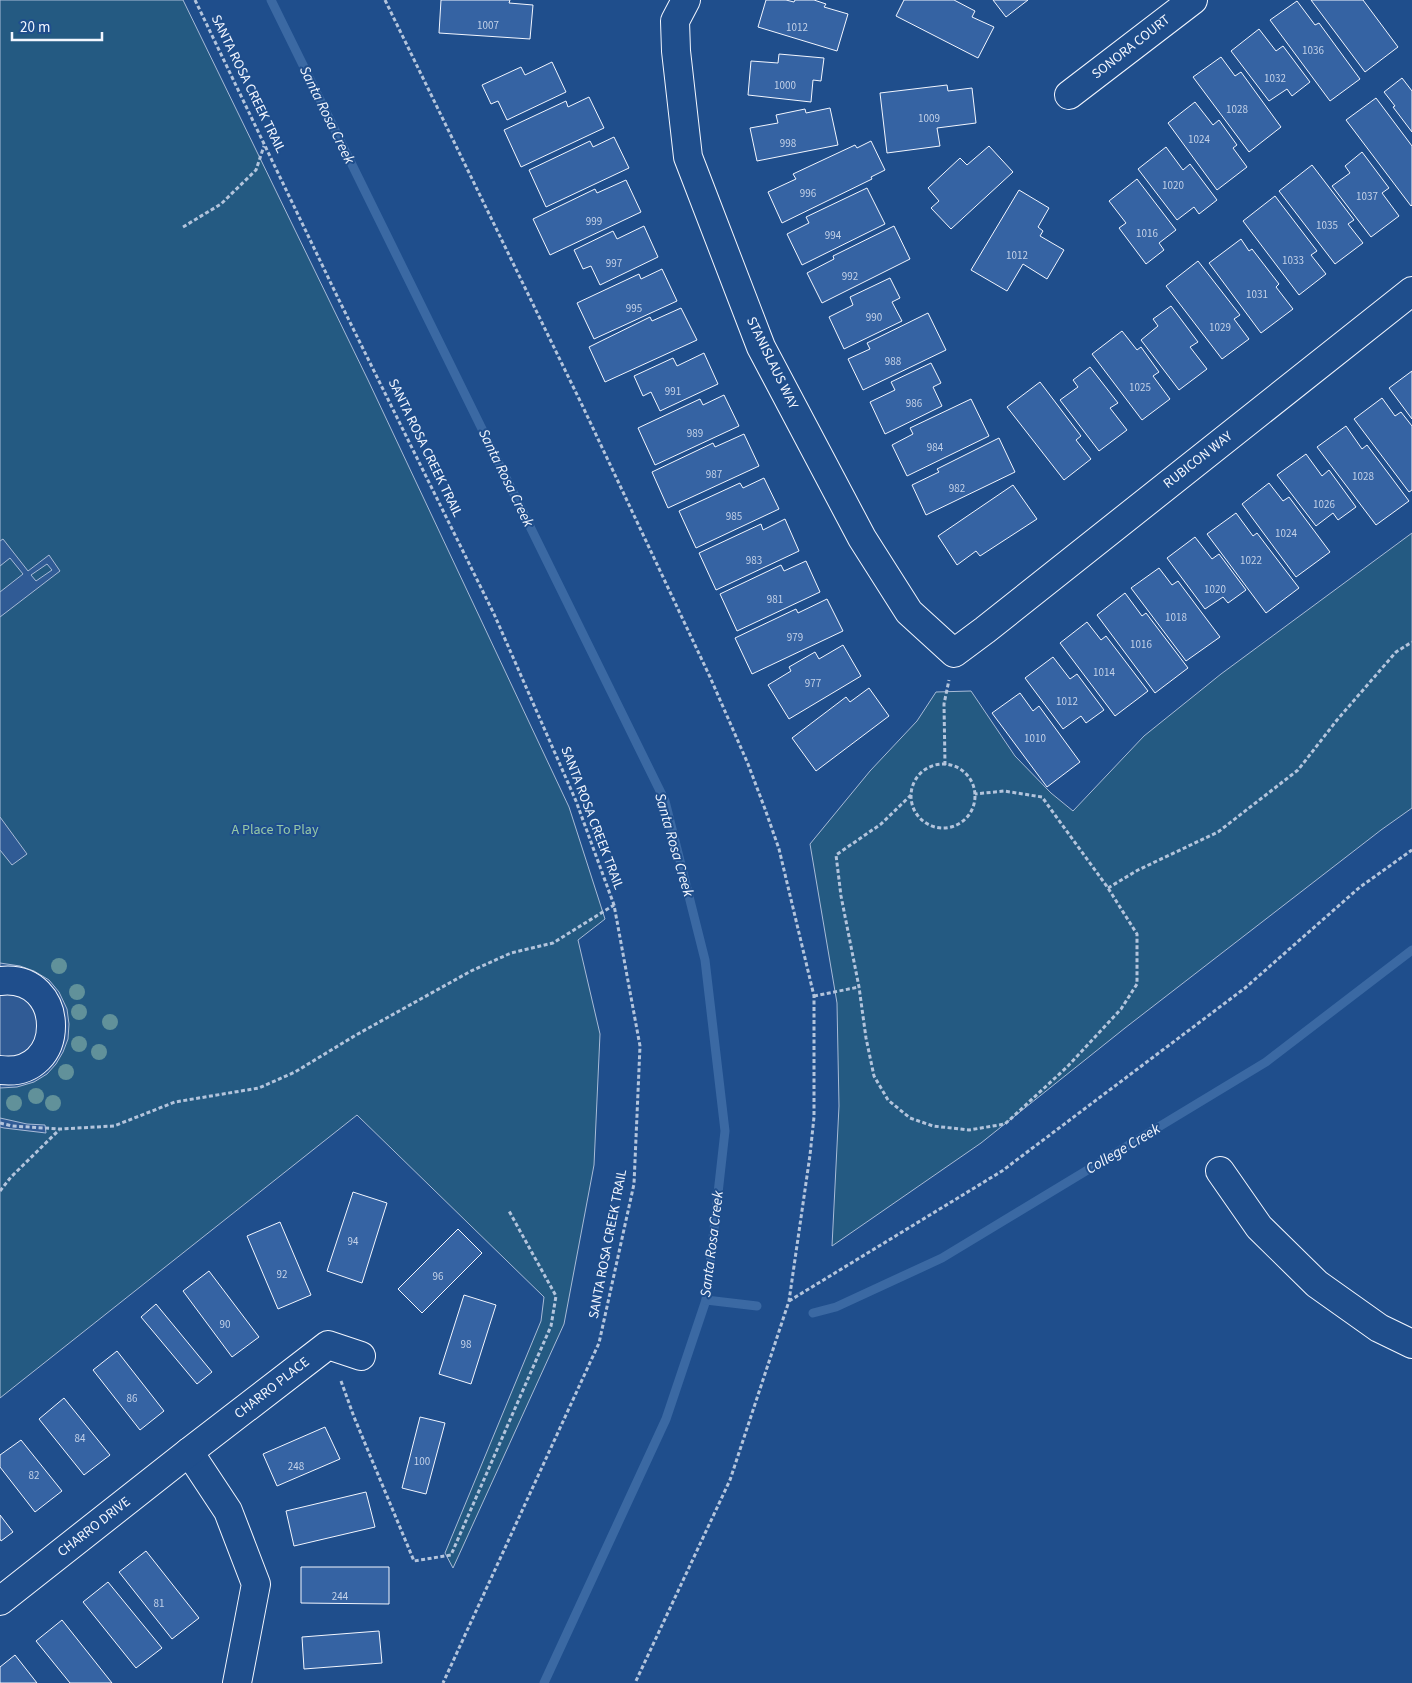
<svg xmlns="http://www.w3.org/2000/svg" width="1412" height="1683" viewBox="0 0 1412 1683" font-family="'Source Sans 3',sans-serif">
  <rect width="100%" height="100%" fill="#1f4e8c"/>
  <!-- green -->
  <g fill="#245a82" stroke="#a8bbd7">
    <path d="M 0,0 L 183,0 L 368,380 L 569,807 L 605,919 L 578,940 L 600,1034 L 594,1165 L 564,1324 L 453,1568 L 445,1553 L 541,1321 L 544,1297 L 357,1115 L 0,1398 Z"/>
    <path d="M 1412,533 L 1412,808 L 1381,830 L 1125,1028 L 981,1143 L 832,1246 L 839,1106 L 837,1003 L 810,844 L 870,771 L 917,721 L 936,692 L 971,691 L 1015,756 L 1051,793 L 1073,811 L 1144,736 L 1221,674 Z"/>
  </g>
  <!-- parking -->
  <g fill="#305b95" stroke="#a8bbd7" fill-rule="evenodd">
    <path d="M 3,539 L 28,571 L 49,555 L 60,571 L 0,617 L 0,592 L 23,574 L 10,558 L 0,566 L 0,541 ZM 47,564 L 52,570 L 36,581 L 31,575 Z"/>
    <path d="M 0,817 L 27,854 L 12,865 L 0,850 Z"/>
    <path d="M 0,963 L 20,966 L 34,971 L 49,980 L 59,992 L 67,1009 L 69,1024 L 68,1039 L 63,1052 L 56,1064 L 47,1074 L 34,1082 L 17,1087 L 0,1088 Z"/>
    <path d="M 0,1118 L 27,1124 L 45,1125 L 46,1133 L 4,1128 L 0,1127 Z"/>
  </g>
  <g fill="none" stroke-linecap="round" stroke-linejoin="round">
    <!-- stream -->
    <g stroke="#3b69a3" stroke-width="9">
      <path d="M 271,0 L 665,801 L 705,960 L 725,1131 L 706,1300 L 666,1419 L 544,1683"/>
      <path d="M 706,1300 L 757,1306"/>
      <path d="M 813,1313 L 836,1307 L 942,1258 L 1266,1062 L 1412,950"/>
    </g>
  </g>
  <!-- building -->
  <g fill="#3563a3" stroke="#f2f6ff">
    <path d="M 441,0 L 510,0 L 509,3 L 533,5 L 530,39 L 439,33 Z"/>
    <path d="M 766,0 L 786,0 L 794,2 L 795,0 L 814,0 L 826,4 L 824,7 L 848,14 L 837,51 L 758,27 Z"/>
    <path d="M 904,0 L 954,0 L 975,11 L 972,17 L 994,27 L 978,58 L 896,16 Z"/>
    <path d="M 993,0 L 1028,0 L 1006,17 Z"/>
    <path d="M 1311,0 L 1363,0 L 1398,47 L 1365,72 Z"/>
    <path d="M 1297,1 L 1315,25 L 1319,23 L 1360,79 L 1330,101 L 1270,20 Z"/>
    <path d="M 1259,29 L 1276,51 L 1283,46 L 1310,82 L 1292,96 L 1287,89 L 1269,101 L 1231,51 Z"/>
    <path d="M 779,54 L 824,58 L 821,81 L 813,80 L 811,102 L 748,95 L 751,61 L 778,63 Z"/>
    <path d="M 1221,57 L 1235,76 L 1241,72 L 1281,127 L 1249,152 L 1193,77 Z"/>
    <path d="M 552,62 L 566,92 L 507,120 L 498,101 L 491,104 L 482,85 L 521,67 L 525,75 Z"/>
    <path d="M 1402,78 L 1412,91 L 1412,132 L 1393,107 L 1395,106 L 1384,92 Z"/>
    <path d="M 947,85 L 948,91 L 972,88 L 976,123 L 937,128 L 940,146 L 887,153 L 880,93 Z"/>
    <path d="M 589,97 L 604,128 L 521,167 L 504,130 L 566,101 L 568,107 Z"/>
    <path d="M 1376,98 L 1412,146 L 1412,205 L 1411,206 L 1346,120 Z"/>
    <path d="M 1195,102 L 1213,125 L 1219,120 L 1237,145 L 1233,148 L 1247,167 L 1217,190 L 1168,123 Z"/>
    <path d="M 830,108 L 838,145 L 757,161 L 750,128 L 778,123 L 776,115 L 805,109 L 806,113 Z"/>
    <path d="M 614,137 L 629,168 L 546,207 L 529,170 L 590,141 L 593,147 Z"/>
    <path d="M 871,141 L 885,170 L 871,177 L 872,179 L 782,223 L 768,192 L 796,179 L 793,174 L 855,145 L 857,148 Z"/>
    <path d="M 989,146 L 1013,172 L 951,229 L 931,208 L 939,201 L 928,188 L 960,158 L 967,165 Z"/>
    <path d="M 1166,147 L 1183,170 L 1190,164 L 1217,200 L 1199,214 L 1194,207 L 1177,220 L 1138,169 Z"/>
    <path d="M 1362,152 L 1389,188 L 1382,193 L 1399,216 L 1371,237 L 1332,186 L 1350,173 L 1345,166 Z"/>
    <path d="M 1312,165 L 1354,220 L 1348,224 L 1363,243 L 1335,264 L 1279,191 Z"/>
    <path d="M 1137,179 L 1176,230 L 1159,243 L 1164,250 L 1146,264 L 1119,228 L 1126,223 L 1109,201 Z"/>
    <path d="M 626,180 L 641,212 L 550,255 L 533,219 L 595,189 L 597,193 Z"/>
    <path d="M 867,188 L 885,224 L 802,265 L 787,234 L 809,223 L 806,217 Z"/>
    <path d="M 1019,190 L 1049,208 L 1038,227 L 1043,231 L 1040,236 L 1064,250 L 1047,279 L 1023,264 L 1007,291 L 971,270 Z"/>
    <path d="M 1275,196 L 1317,251 L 1311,255 L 1326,274 L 1299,295 L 1243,221 Z"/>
    <path d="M 644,226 L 658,257 L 600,285 L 591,266 L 583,269 L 574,250 L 613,231 L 617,239 Z"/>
    <path d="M 894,226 L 910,259 L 822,303 L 807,273 L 834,259 L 833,256 Z"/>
    <path d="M 1241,239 L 1249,251 L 1252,249 L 1279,284 L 1276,287 L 1293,309 L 1261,333 L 1209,263 Z"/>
    <path d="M 1198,261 L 1240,315 L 1234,319 L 1249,339 L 1222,359 L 1166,286 Z"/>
    <path d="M 662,269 L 677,301 L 594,339 L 577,303 L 639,274 L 641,279 Z"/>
    <path d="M 890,278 L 900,298 L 892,302 L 902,321 L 844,349 L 829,317 L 853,305 L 850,297 Z"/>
    <path d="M 1171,306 L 1198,342 L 1190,347 L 1207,369 L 1179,390 L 1141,340 L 1158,326 L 1153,319 Z"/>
    <path d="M 681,308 L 697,340 L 605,382 L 589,347 L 650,317 L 652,321 Z"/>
    <path d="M 928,313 L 946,350 L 863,390 L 848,359 L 870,349 L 867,343 Z"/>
    <path d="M 1122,331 L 1137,350 L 1141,347 L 1159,372 L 1153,376 L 1170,399 L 1142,420 L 1092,354 Z"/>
    <path d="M 704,353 L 718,384 L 660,411 L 651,392 L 643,396 L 634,376 L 673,358 L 677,366 Z"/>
    <path d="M 931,363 L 941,383 L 933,387 L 942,406 L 885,434 L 870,402 L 895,390 L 891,382 Z"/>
    <path d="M 1090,367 L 1118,403 L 1110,408 L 1127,430 L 1099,451 L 1060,400 L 1078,387 L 1073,380 Z"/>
    <path d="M 1412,371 L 1412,419 L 1389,388 Z"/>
    <path d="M 1040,382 L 1081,436 L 1076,440 L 1091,459 L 1064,480 L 1007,407 Z"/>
    <path d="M 724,395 L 739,426 L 655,465 L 638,428 L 700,399 L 703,405 Z"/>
    <path d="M 1382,398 L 1395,416 L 1401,412 L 1412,426 L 1412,490 L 1409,492 L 1354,419 Z"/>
    <path d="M 971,399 L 989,436 L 907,476 L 892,445 L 913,434 L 910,428 Z"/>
    <path d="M 1346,426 L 1362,449 L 1367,445 L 1409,501 L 1376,525 L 1317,447 Z"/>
    <path d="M 744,434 L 759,466 L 668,508 L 652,472 L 713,443 L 715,447 Z"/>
    <path d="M 999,438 L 1015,472 L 926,515 L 912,485 L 939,472 L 937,469 Z"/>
    <path d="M 1306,454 L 1322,476 L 1329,470 L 1356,507 L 1338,520 L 1333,513 L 1316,526 L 1277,475 Z"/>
    <path d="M 764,478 L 779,509 L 696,548 L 679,511 L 740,483 L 743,488 Z"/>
    <path d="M 1269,483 L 1283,501 L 1289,497 L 1330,552 L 1296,577 L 1242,504 Z"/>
    <path d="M 1013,485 L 1037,519 L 980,556 L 976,551 L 957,565 L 938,536 Z"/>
    <path d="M 1236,513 L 1253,536 L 1257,533 L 1299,588 L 1266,613 L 1207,534 Z"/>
    <path d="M 785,519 L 799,551 L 716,590 L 699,553 L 761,524 L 763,530 Z"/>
    <path d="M 1195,537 L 1212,559 L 1219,554 L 1246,590 L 1228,603 L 1223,597 L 1205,609 L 1167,558 Z"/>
    <path d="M 806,561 L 820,592 L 737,631 L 720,594 L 781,565 L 784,571 Z"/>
    <path d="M 1159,568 L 1172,585 L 1178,581 L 1220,637 L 1186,661 L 1131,588 Z"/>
    <path d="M 1125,593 L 1142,616 L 1146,613 L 1188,668 L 1155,693 L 1097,615 Z"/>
    <path d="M 827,599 L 843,631 L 752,674 L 735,638 L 796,609 L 798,613 Z"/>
    <path d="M 1087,622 L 1101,640 L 1106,636 L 1148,691 L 1115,716 L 1060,643 Z"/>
    <path d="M 843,645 L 861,676 L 789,719 L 768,685 L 791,671 L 789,667 L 815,652 L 819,659 Z"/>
    <path d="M 1053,657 L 1070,679 L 1077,674 L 1104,710 L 1086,723 L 1081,716 L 1063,729 L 1025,678 Z"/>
    <path d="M 869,688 L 889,716 L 816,771 L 792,738 L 846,697 L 850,702 Z"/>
    <path d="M 1020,693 L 1033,711 L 1039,706 L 1080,762 L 1047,787 L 992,713 Z"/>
    <path d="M 353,1192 L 387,1203 L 362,1283 L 327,1271 Z"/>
    <path d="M 280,1222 L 311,1295 L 278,1309 L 247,1236 Z"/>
    <path d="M 458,1229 L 482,1253 L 422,1313 L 398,1289 Z"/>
    <path d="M 209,1271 L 259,1337 L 232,1357 L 183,1291 Z"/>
    <path d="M 464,1295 L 496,1305 L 471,1384 L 439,1374 Z"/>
    <path d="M 156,1304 L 212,1372 L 197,1384 L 141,1317 Z"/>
    <path d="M 117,1351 L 164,1411 L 140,1430 L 93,1370 Z"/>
    <path d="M 64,1398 L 110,1455 L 84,1475 L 39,1419 Z"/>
    <path d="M 420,1417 L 445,1423 L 426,1494 L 402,1488 Z"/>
    <path d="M 325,1427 L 340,1459 L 277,1486 L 263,1454 Z"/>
    <path d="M 21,1440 L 62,1491 L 35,1512 L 0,1467 L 0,1455 Z"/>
    <path d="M 366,1492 L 375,1527 L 294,1546 L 286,1511 Z"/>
    <path d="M 0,1515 L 13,1532 L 1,1541 L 0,1539 Z"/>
    <path d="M 146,1551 L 199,1618 L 172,1639 L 119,1572 Z"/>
    <path d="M 301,1567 L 389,1567 L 389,1604 L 301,1603 Z"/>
    <path d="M 108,1582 L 162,1648 L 136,1668 L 83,1602 Z"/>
    <path d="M 62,1620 L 112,1683 L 70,1683 L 36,1641 Z"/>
    <path d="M 379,1631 L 382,1663 L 304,1669 L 302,1637 Z"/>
    <path d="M 15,1655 L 37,1683 L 0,1683 L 0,1667 Z"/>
  </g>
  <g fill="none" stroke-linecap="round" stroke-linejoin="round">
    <defs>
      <g id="minor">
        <path d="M 686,0 L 675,21 L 676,51 L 688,157 L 761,347 L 862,538 L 909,612 L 954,653 L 985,630 L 1412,291"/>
        <path d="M 1069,95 L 1193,0"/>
        <path d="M 0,981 C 68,973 68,1079 0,1070"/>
        <path d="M 1220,1171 L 1259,1227 L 1317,1284 L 1379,1328 L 1412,1344"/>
        <path d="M 189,1452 L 228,1511 L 256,1584 L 237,1683"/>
        <path d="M 0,1601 L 189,1452 L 328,1345 L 361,1356"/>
      </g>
    </defs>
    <!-- minor casing -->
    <use href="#minor" stroke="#f2f6ff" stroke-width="30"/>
    <!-- path -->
    <g stroke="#b3c4dc" stroke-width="3" stroke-dasharray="4 2.5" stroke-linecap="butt">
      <path d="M 195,0 L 338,298 L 494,614 L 576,801 L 614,905 L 640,1046 L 634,1184 L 599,1343 L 443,1683"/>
      <path d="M 385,0 L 583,407 L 710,677 L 748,764 L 765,809 L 779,849 L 814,996 L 814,1117 L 810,1155 L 789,1301 L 730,1480 L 635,1683"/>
      <path d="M 183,227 L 221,204 L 256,170 L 264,146"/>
      <circle cx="943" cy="796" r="32"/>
      <path d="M 945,765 L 944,704 L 949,680"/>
      <path d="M 911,795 L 881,824 L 836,855 L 841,896 L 859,987 L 866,1038 L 874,1076 L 888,1100 L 910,1118 L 933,1126 L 969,1130 L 1005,1124 L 1067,1067 L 1121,1009 L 1137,984 L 1137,934 L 1108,888 L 1042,797 L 1004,791 L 975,794"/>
      <path d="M 1108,888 L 1138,870 L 1218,832 L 1298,770 L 1337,720 L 1396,652 L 1412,642"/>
      <path d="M 814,996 L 859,987"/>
      <path d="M 0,1123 L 12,1126 L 60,1129 L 114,1126 L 175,1102 L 259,1088 L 295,1072 L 356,1035 L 471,971 L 511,953 L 553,943 L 614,905"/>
      <path d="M 0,1191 L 11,1177 L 59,1130"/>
      <path d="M 789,1301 L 1002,1171 L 1245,988 L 1360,887 L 1412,850"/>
      <path d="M 341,1381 L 354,1417 L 414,1561 L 451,1555 L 551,1326 L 556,1296 L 509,1211"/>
    </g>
    <!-- minor -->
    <use href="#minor" stroke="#1f4e8c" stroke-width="28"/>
  </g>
  <!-- trees -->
  <g fill="#61919a">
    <circle cx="59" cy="966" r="8"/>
    <circle cx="77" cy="992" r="8"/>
    <circle cx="79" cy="1012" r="8"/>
    <circle cx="110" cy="1022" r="8"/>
    <circle cx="79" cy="1044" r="8"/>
    <circle cx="99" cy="1052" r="8"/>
    <circle cx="66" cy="1072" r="8"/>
    <circle cx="36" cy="1096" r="8"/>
    <circle cx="14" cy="1103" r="8"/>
    <circle cx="53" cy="1103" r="8"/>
  </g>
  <g text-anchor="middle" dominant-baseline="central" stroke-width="4" stroke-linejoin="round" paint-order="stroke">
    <!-- number labels -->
    <g font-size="11" fill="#c3d1e8">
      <text x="488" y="25">1007</text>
      <text x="797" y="27">1012</text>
      <text x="1313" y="50">1036</text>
      <text x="1275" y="78">1032</text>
      <text x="785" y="85">1000</text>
      <text x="1237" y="109">1028</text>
      <text x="929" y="118">1009</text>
      <text x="1199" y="139">1024</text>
      <text x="788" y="143">998</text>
      <text x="1173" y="185">1020</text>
      <text x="808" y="193">996</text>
      <text x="1367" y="196">1037</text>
      <text x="594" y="221">999</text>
      <text x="1327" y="225">1035</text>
      <text x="1147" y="233">1016</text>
      <text x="833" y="235">994</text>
      <text x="1017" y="255">1012</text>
      <text x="1293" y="260">1033</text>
      <text x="614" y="263">997</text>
      <text x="850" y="276">992</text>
      <text x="1257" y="294">1031</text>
      <text x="634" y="308">995</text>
      <text x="874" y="317">990</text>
      <text x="1220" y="327">1029</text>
      <text x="893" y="361">988</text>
      <text x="1140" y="387">1025</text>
      <text x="673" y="391">991</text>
      <text x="914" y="403">986</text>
      <text x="695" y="433">989</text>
      <text x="935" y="447">984</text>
      <text x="714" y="474">987</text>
      <text x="1363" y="476">1028</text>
      <text x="957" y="488">982</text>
      <text x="1324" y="504">1026</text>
      <text x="734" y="516">985</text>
      <text x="1286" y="533">1024</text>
      <text x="754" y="560">983</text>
      <text x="1251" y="560">1022</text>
      <text x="1215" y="589">1020</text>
      <text x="775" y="599">981</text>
      <text x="1176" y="617">1018</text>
      <text x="795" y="637">979</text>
      <text x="1141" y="644">1016</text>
      <text x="1104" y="672">1014</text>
      <text x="813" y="683">977</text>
      <text x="1067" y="701">1012</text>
      <text x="1035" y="738">1010</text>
      <text x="353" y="1241">94</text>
      <text x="282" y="1274">92</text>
      <text x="438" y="1276">96</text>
      <text x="225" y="1324">90</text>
      <text x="466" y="1344">98</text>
      <text x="132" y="1398">86</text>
      <text x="80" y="1438">84</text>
      <text x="422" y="1461">100</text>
      <text x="296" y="1466">248</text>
      <text x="34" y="1475">82</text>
      <text x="340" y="1596">244</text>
      <text x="159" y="1603">81</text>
    </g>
    <!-- street labels -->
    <g font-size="14" fill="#f2f6ff" stroke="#1f4e8c">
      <text transform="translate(1131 47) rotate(-38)">SONORA COURT</text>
      <text transform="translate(248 84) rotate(64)">SANTA ROSA CREEK TRAIL</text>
      <text transform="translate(772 363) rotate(64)">STANISLAUS WAY</text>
      <text transform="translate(425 448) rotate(64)">SANTA ROSA CREEK TRAIL</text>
      <text transform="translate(1198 460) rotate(-38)">RUBICON WAY</text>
      <text transform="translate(592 818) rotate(69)">SANTA ROSA CREEK TRAIL</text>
      <text transform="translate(608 1244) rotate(-79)">SANTA ROSA CREEK TRAIL</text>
      <text transform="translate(272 1388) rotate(-38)">CHARRO PLACE</text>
      <text transform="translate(94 1527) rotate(-38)">CHARRO DRIVE</text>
    </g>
    <!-- park labels -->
    <g font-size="14" fill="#97c8a6" stroke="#1f4e8c">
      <text x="275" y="830">A Place To Play</text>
    </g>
    <!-- water labels -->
    <g font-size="15" font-style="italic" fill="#f2f6ff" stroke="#1f4e8c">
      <text transform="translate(327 115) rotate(64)">Santa Rosa Creek</text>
      <text transform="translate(506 478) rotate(64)">Santa Rosa Creek</text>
      <text transform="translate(674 845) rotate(74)">Santa Rosa Creek</text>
      <text transform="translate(1123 1149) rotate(-31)">College Creek</text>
      <text transform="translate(712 1244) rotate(-83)">Santa Rosa Creek</text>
    </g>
  </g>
  <!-- scale -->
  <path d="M12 32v8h90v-8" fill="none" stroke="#f2f6ff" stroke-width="2.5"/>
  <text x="20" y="32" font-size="15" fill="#f2f6ff" stroke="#1f4e8c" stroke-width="4" paint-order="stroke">20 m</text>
</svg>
